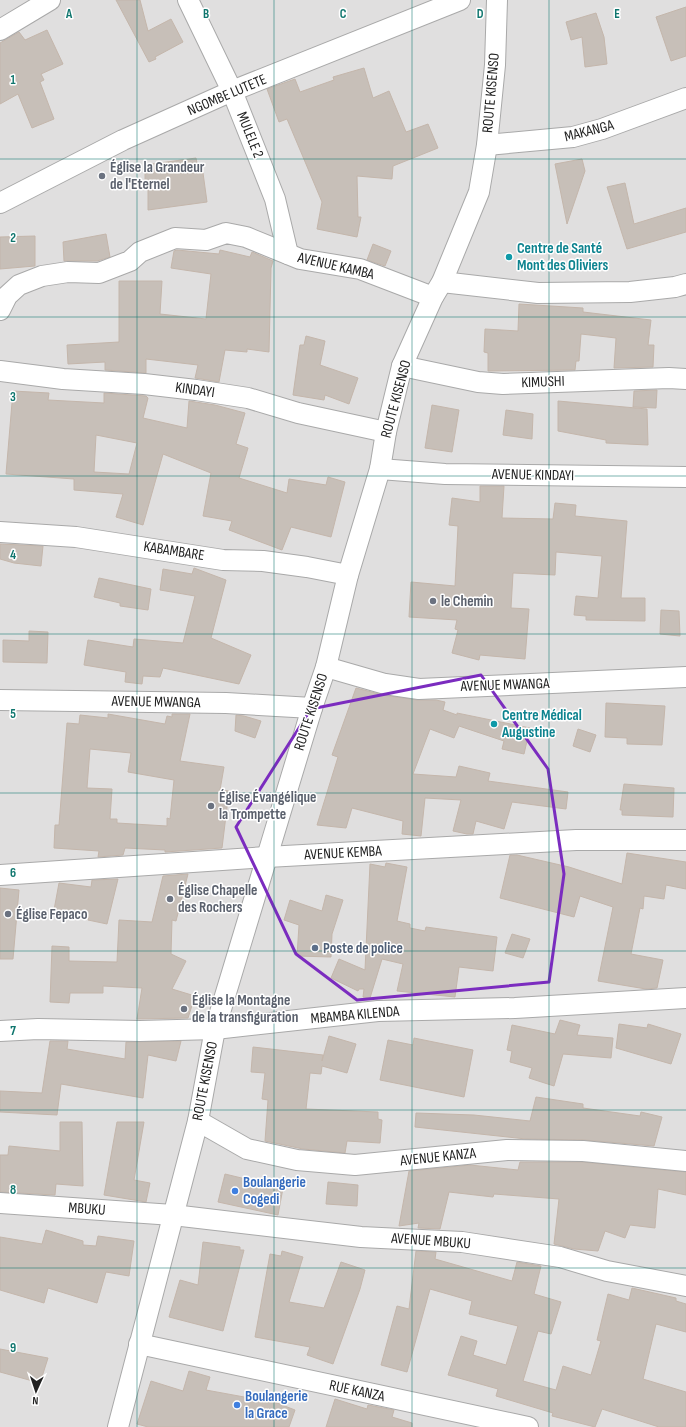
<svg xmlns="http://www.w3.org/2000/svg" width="686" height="1427" viewBox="0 0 686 1427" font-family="'Sofia Sans Condensed',sans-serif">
  <rect width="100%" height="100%" fill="#f2efe9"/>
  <!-- residential -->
  <rect fill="#e0dfdf" x="0" y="0" width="686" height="1427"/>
  <!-- building -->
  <g fill="#c7bfb8" stroke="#c4b6ab" fill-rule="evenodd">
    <path d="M 116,0 L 140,0 L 148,31 L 171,19 L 183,42 L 155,57 L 156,59 L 149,62 Z"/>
    <path d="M 686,7 L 686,56 L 671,61 L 656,17 Z"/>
    <path d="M 596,13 L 604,37 L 607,64 L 585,67 L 582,37 L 571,40 L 566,22 Z"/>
    <path d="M 47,30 L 63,64 L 41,74 L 44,80 L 40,82 L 54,119 L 32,128 L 18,94 L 0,104 L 0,43 L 19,32 L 25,40 Z"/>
    <path d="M 364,68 L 373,98 L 389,91 L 406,132 L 428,124 L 438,148 L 393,166 L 392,179 L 357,176 L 358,217 L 361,217 L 357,237 L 317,229 L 322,202 L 287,119 L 279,122 L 267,89 L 295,79 L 300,92 L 334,80 L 333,77 Z"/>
    <path d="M 196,158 L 199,173 L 203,173 L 207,202 L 148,210 L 148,185 L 145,185 L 145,165 Z"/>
    <path d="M 582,159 L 585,171 L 567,224 L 555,164 Z"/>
    <path d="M 625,183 L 634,224 L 686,208 L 686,232 L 627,249 L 607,187 Z"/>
    <path d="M 106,234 L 110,257 L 97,261 L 64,261 L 63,242 Z"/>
    <path d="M 35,236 L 35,266 L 0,269 L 0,237 Z"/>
    <path d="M 373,244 L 391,251 L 385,266 L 367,260 Z"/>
    <path d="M 177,250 L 219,254 L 220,250 L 250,257 L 252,252 L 273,261 L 271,268 L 269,352 L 247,349 L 247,352 L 225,350 L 219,382 L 195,378 L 198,365 L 146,359 L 146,373 L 105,370 L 105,362 L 68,364 L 67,345 L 119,342 L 119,281 L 162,281 L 160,314 L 206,319 L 211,274 L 171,268 L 174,251 Z"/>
    <path d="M 519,304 L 583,308 L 583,312 L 651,320 L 648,345 L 654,345 L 653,367 L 614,368 L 616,338 L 581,334 L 579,361 L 576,361 L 575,370 L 488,371 L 488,353 L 484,352 L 485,329 L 518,331 Z"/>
    <path d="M 306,336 L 325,341 L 320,365 L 358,378 L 349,404 L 325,395 L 324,400 L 293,395 L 300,345 L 304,345 Z"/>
    <path d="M 657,390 L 656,408 L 633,407 L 634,391 Z"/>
    <path d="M 13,391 L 49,393 L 48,400 L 104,403 L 104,393 L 146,396 L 148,398 L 143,418 L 187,428 L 189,401 L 215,405 L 245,413 L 236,444 L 248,448 L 239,478 L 287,493 L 289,479 L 326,485 L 328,477 L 345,482 L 331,537 L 291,527 L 282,550 L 229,530 L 232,521 L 203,516 L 211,473 L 163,454 L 143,525 L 116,517 L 123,494 L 74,490 L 74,479 L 6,474 ZM 96,435 L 137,443 L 129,474 L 94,472 Z"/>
    <path d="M 558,401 L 647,409 L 648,445 L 606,443 L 606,440 L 558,431 Z"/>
    <path d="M 432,405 L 459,410 L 452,452 L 425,448 Z"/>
    <path d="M 506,410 L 533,414 L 532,439 L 503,435 Z"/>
    <path d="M 480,486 L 504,486 L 502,518 L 553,519 L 555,503 L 576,505 L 575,516 L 627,521 L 621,598 L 645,598 L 645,621 L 586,620 L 586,616 L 574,615 L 576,596 L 598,598 L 602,556 L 556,552 L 555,575 L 513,573 L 511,608 L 529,609 L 525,659 L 480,655 L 479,660 L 452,653 L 458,630 L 455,629 L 457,620 L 409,617 L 411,582 L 455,586 L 458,526 L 449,525 L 452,498 L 480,502 Z"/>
    <path d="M 0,544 L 43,546 L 41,566 L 14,563 L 0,559 Z"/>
    <path d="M 194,568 L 226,580 L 211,638 L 251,655 L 239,684 L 163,668 L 160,677 L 143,676 L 142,684 L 125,682 L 126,672 L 84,665 L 88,640 L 133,647 L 134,639 L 183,643 L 195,596 L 160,590 L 163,569 L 192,574 Z"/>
    <path d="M 99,578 L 151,589 L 148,610 L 120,606 L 120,603 L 94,597 Z"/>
    <path d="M 661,610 L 679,611 L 680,636 L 660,634 Z"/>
    <path d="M 29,631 L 48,632 L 47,663 L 3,662 L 3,640 L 29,641 Z"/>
    <path d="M 356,688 L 383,695 L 417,700 L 436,700 L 445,702 L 443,710 L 457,715 L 457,713 L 530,728 L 524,754 L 502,749 L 504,741 L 459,726 L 454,738 L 430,729 L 413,774 L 456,777 L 459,766 L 490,773 L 488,781 L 568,792 L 566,809 L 512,802 L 504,829 L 476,821 L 473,834 L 467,834 L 453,831 L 461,800 L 425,798 L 421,836 L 402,834 L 403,821 L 352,808 L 346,828 L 317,825 L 338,757 L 332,755 Z"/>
    <path d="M 606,703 L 665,706 L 662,745 L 627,744 L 627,738 L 605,737 Z"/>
    <path d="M 108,714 L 165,724 L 167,716 L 172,717 L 172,714 L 190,714 L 180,761 L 224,767 L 220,790 L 229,791 L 222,848 L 165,852 L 165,850 L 125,848 L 123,855 L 98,857 L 99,851 L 54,848 L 55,825 L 59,825 L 67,723 L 79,724 L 80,715 L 108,718 ZM 90,749 L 131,753 L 128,772 L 174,780 L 170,819 L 167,818 L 167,826 L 117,823 L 117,819 L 110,819 L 112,789 L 87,788 Z"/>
    <path d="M 236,715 L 244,716 L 261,721 L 255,738 L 235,731 Z"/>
    <path d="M 578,729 L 596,735 L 590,752 L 573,746 Z"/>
    <path d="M 624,784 L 674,788 L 673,817 L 622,815 L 622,810 L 620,810 Z"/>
    <path d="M 627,853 L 686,862 L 686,889 L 666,885 L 664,899 L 644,896 L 643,909 L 640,908 L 631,954 L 663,960 L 657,988 L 646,989 L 598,981 L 613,907 L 580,896 L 574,917 L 500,898 L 510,855 L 517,855 L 569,867 L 622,884 Z"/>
    <path d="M 386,863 L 407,867 L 397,921 L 410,924 L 410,928 L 425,931 L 426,927 L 497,937 L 493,971 L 459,967 L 455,997 L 397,991 L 403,964 L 382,959 L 370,998 L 363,997 L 364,989 L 359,989 L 358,991 L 331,978 L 339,959 L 365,970 L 370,864 L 385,867 Z"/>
    <path d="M 188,874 L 176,921 L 172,920 L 171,954 L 186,961 L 172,989 L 195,996 L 188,1018 L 137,1019 L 142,988 L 103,986 L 103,993 L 70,993 L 69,1003 L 50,1002 L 52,946 L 69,947 L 69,961 L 117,962 L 119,920 L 152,922 L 163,876 Z"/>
    <path d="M 118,879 L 107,924 L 88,920 L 89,917 L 54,910 L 59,883 L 91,887 L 92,880 Z"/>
    <path d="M 0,888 L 19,890 L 13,959 L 0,959 Z"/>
    <path d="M 326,895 L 343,900 L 332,934 L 331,957 L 297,956 L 299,925 L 284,920 L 290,900 L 322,911 Z"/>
    <path d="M 512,934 L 530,939 L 523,958 L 505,953 Z"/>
    <path d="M 560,1020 L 580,1025 L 577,1035 L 613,1038 L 611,1058 L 563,1054 L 554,1086 L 529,1078 L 532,1068 L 510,1062 L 512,1051 L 507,1050 L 512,1025 L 555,1034 Z"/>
    <path d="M 619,1024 L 647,1028 L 648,1024 L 681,1034 L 671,1064 L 616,1048 Z"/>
    <path d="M 329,1036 L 356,1044 L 347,1073 L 322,1066 L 321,1074 L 310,1073 L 306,1109 L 378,1112 L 378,1119 L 382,1120 L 380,1143 L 347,1141 L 345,1153 L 303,1149 L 265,1141 L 268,1100 L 262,1099 L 265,1073 L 251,1072 L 253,1047 L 323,1055 L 322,1061 Z"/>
    <path d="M 414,1038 L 473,1050 L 464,1097 L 380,1080 L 388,1040 L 413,1045 Z"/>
    <path d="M 50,1041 L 68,1041 L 67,1049 L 125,1059 L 126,1042 L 181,1041 L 176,1061 L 148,1055 L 143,1098 L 61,1084 L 57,1115 L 0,1112 L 0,1091 L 42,1093 Z"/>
    <path d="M 536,1097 L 583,1104 L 583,1108 L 640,1116 L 641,1112 L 662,1117 L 654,1146 L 584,1140 L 526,1139 L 415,1127 L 416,1113 L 474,1115 L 530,1121 Z"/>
    <path d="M 60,1122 L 82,1122 L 83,1186 L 56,1184 L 55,1195 L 0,1192 L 0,1155 L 8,1155 L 9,1146 L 60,1151 Z"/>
    <path d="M 117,1122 L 144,1122 L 134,1180 L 150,1183 L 146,1202 L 104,1195 Z"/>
    <path d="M 520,1162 L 582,1162 L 686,1172 L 686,1195 L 658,1189 L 655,1228 L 630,1225 L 625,1238 L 605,1231 L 598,1251 L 574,1249 L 554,1244 L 559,1199 L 494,1194 L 493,1197 L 449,1192 L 440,1229 L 418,1228 L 419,1223 L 399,1226 L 409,1171 L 470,1165 L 518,1170 Z"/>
    <path d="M 225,1174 L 283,1188 L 278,1215 L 218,1202 Z"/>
    <path d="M 328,1182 L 358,1185 L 357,1206 L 326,1204 Z"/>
    <path d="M 46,1230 L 83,1241 L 83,1245 L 96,1246 L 98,1236 L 134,1241 L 129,1276 L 106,1272 L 97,1303 L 48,1288 L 44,1303 L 0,1290 L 0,1237 L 42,1244 Z"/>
    <path d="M 203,1242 L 240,1247 L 240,1250 L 244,1250 L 223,1331 L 169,1317 L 180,1280 L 198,1285 Z"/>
    <path d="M 282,1251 L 303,1257 L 289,1302 L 324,1308 L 341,1262 L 365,1270 L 360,1289 L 333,1364 L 307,1355 L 310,1347 L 255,1337 L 270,1254 L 281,1256 Z"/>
    <path d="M 416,1251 L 436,1252 L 435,1259 L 512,1281 L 517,1262 L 541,1266 L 534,1294 L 561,1302 L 551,1334 L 538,1331 L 523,1381 L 556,1390 L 563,1366 L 591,1375 L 601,1341 L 597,1340 L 608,1294 L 629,1300 L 632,1288 L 676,1298 L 676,1301 L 686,1304 L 686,1332 L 656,1324 L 643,1379 L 686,1392 L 686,1427 L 659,1427 L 602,1409 L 595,1427 L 552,1416 L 553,1413 L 496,1396 L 498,1389 L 448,1375 L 461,1336 L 477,1341 L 473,1355 L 506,1365 L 518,1326 L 469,1314 L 472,1301 L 430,1289 L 407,1372 L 381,1365 L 397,1306 L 409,1309 Z"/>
    <path d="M 0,1349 L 48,1358 L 40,1383 L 0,1372 Z"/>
    <path d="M 189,1371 L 210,1377 L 206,1390 L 277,1403 L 295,1410 L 289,1427 L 148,1427 L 137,1424 L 151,1381 L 183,1391 Z"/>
    <path d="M 335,1399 L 367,1409 L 368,1405 L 394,1410 L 392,1417 L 412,1423 L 412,1427 L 326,1427 Z"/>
  </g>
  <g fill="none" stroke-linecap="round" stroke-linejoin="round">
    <defs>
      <g id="street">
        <path d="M 188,0 L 232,91 L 275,199 L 288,254"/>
        <path d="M 0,30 L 50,0"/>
        <path d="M 487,145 L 573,137 L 602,129 L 686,98"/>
        <path d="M 0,203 L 123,140 L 232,91 L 460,0"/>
        <path d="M 442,282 L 538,293 L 630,292 L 675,287 L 686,284"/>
        <path d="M 0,310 L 7,296 L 19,285 L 42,276 L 68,272 L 99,273 L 130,261 L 140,252 L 175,238 L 206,240 L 226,233 L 246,237 L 300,259 L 360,269 L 433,297"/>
        <path d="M 402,366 L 478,382 L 503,384 L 669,378 L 686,379"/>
        <path d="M 0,371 L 63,379 L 144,384 L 196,390 L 248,398 L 298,413 L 386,432"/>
        <path d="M 380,469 L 445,474 L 686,477"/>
        <path d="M 0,532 L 76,537 L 223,560 L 263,561 L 307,567 L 348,575"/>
        <path d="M 326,667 L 385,684 L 419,689 L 686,677"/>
        <path d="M 0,700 L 226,703 L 312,708"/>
        <path d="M 0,875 L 267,857 L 576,840 L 686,840"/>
        <path d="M 0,1031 L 38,1029 L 140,1031 L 215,1029 L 378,1011 L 515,1008 L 686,998"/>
        <path d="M 198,1121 L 247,1149 L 297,1160 L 355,1165 L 507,1150 L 583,1151 L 686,1161"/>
        <path d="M 0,1203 L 173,1215 L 361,1237 L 462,1242 L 560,1257 L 607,1271 L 686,1286"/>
        <path d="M 139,1344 L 528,1427"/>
        <path d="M 118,1427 L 198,1121 L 215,1029 L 312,708 L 326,667 L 348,575 L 380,469 L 386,432 L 402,366 L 433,297 L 442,282 L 479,192 L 487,145 L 495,65 L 497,0"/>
      </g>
    </defs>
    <!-- street casing -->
    <use href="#street" stroke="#a9a9a9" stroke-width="22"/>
    <!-- street -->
    <use href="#street" stroke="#fff" stroke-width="20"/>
  </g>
  <!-- marked area -->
  <path fill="none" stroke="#7b2cbf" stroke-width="3" stroke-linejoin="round" d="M 481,675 L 548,769 L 564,874 L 549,982 L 357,1000 L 296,954 L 236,827 L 311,709 Z"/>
  <!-- grid -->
  <path fill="none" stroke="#0f766e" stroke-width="1" stroke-opacity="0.55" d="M 137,0 L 137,1427M 274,0 L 274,1427M 412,0 L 412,1427M 549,0 L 549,1427M 0,159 L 686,159M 0,317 L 686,317M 0,476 L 686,476M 0,634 L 686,634M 0,793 L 686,793M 0,951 L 686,951M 0,1110 L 686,1110M 0,1268 L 686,1268"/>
  <!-- markers -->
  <g fill="#6b7280" stroke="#fff" stroke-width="1.5">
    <circle cx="102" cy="176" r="4"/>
    <circle cx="433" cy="601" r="4"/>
    <circle cx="211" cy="806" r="4"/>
    <circle cx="170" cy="899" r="4"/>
    <circle cx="8" cy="914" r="4"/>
    <circle cx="184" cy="1009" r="4"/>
  </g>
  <g fill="#0f9aa8" stroke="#fff" stroke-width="1.5">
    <circle cx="509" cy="257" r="4"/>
    <circle cx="494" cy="724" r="4"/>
  </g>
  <circle fill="#5c6f8a" stroke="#fff" stroke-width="1.5" cx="315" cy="948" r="4"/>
  <g fill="#3f7fe0" stroke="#fff" stroke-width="1.5">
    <circle cx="235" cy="1191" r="4"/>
    <circle cx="237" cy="1405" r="4"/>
  </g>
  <g text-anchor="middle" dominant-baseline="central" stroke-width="3" stroke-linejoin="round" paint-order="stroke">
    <!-- street labels -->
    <g font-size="15" fill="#222" stroke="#fff">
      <text transform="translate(491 93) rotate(-85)">ROUTE KISENSO</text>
      <text transform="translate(227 95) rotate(-23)">NGOMBE LUTETE</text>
      <text transform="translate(589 131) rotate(-14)">MAKANGA</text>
      <text transform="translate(250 135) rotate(68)">MULELE 2</text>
      <text transform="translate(336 266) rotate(13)">AVENUE KAMBA</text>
      <text transform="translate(543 382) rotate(-2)">KIMUSHI</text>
      <text transform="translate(195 390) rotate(8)">KINDAYI</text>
      <text transform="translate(396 399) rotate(-75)">ROUTE KISENSO</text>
      <text transform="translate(533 475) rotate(1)">AVENUE KINDAYI</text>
      <text transform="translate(174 551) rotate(9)">KABAMBARE</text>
      <text transform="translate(505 685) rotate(-2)">AVENUE MWANGA</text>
      <text transform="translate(156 702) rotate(1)">AVENUE MWANGA</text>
      <text transform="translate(311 712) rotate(-72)">ROUTE KISENSO</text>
      <text transform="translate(343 853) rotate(-3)">AVENUE KEMBA</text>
      <text transform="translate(355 1015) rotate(-5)">MBAMBA KILENDA</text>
      <text transform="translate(205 1081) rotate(-79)">ROUTE KISENSO</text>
      <text transform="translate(438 1157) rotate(-6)">AVENUE KANZA</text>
      <text transform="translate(87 1209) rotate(4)">MBUKU</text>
      <text transform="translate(431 1241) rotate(4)">AVENUE MBUKU</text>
      <text transform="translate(357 1391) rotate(12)">RUE KANZA</text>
    </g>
    <!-- worship labels -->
    <g font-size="15" font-weight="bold" fill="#5b616d" stroke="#fff" text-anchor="start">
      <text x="110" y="167">Église la Grandeur<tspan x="110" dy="17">de l'Eternel</tspan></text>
      <text x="441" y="601">le Chemin</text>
      <text x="219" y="797">Église Évangélique<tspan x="219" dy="17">la Trompette</tspan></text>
      <text x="178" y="890">Église Chapelle<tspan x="178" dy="17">des Rochers</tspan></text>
      <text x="16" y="914">Église Fepaco</text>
      <text x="192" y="1000">Église la Montagne<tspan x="192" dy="17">de la transfiguration</tspan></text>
    </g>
    <!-- culture labels -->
    <g font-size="15" font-weight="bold" fill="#0d838f" stroke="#fff" text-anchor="start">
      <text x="517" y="248">Centre de Santé<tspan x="517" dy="17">Mont des Oliviers</tspan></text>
      <text x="502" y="715">Centre Médical<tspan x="502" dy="17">Augustine</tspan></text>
    </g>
    <!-- service labels -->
    <g font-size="15" font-weight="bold" fill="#4e5e75" stroke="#fff" text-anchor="start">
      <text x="323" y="948">Poste de police</text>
    </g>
    <!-- shop labels -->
    <g font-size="15" font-weight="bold" fill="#366cbe" stroke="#fff" text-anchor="start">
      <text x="243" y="1182">Boulangerie<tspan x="243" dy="17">Cogedi</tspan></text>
      <text x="245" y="1396">Boulangerie<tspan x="245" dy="17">la Grace</tspan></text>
    </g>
  </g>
  <g font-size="13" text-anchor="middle" font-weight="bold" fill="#0f766e" stroke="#fff" stroke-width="3" stroke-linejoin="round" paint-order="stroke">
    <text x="69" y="18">A</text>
    <text x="206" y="18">B</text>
    <text x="343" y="18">C</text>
    <text x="480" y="18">D</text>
    <text x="617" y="18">E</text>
    <text x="13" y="84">1</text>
    <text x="13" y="242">2</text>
    <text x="13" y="401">3</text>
    <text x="13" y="559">4</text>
    <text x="13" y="718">5</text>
    <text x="13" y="877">6</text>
    <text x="13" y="1035">7</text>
    <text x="13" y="1194">8</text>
    <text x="13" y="1352">9</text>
  </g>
  <!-- north arrow -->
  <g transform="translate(36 1391) rotate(183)" stroke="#ffffff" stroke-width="3" paint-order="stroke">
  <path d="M0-3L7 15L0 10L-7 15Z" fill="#222222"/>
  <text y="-6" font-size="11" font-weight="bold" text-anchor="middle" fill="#222222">N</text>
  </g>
</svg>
